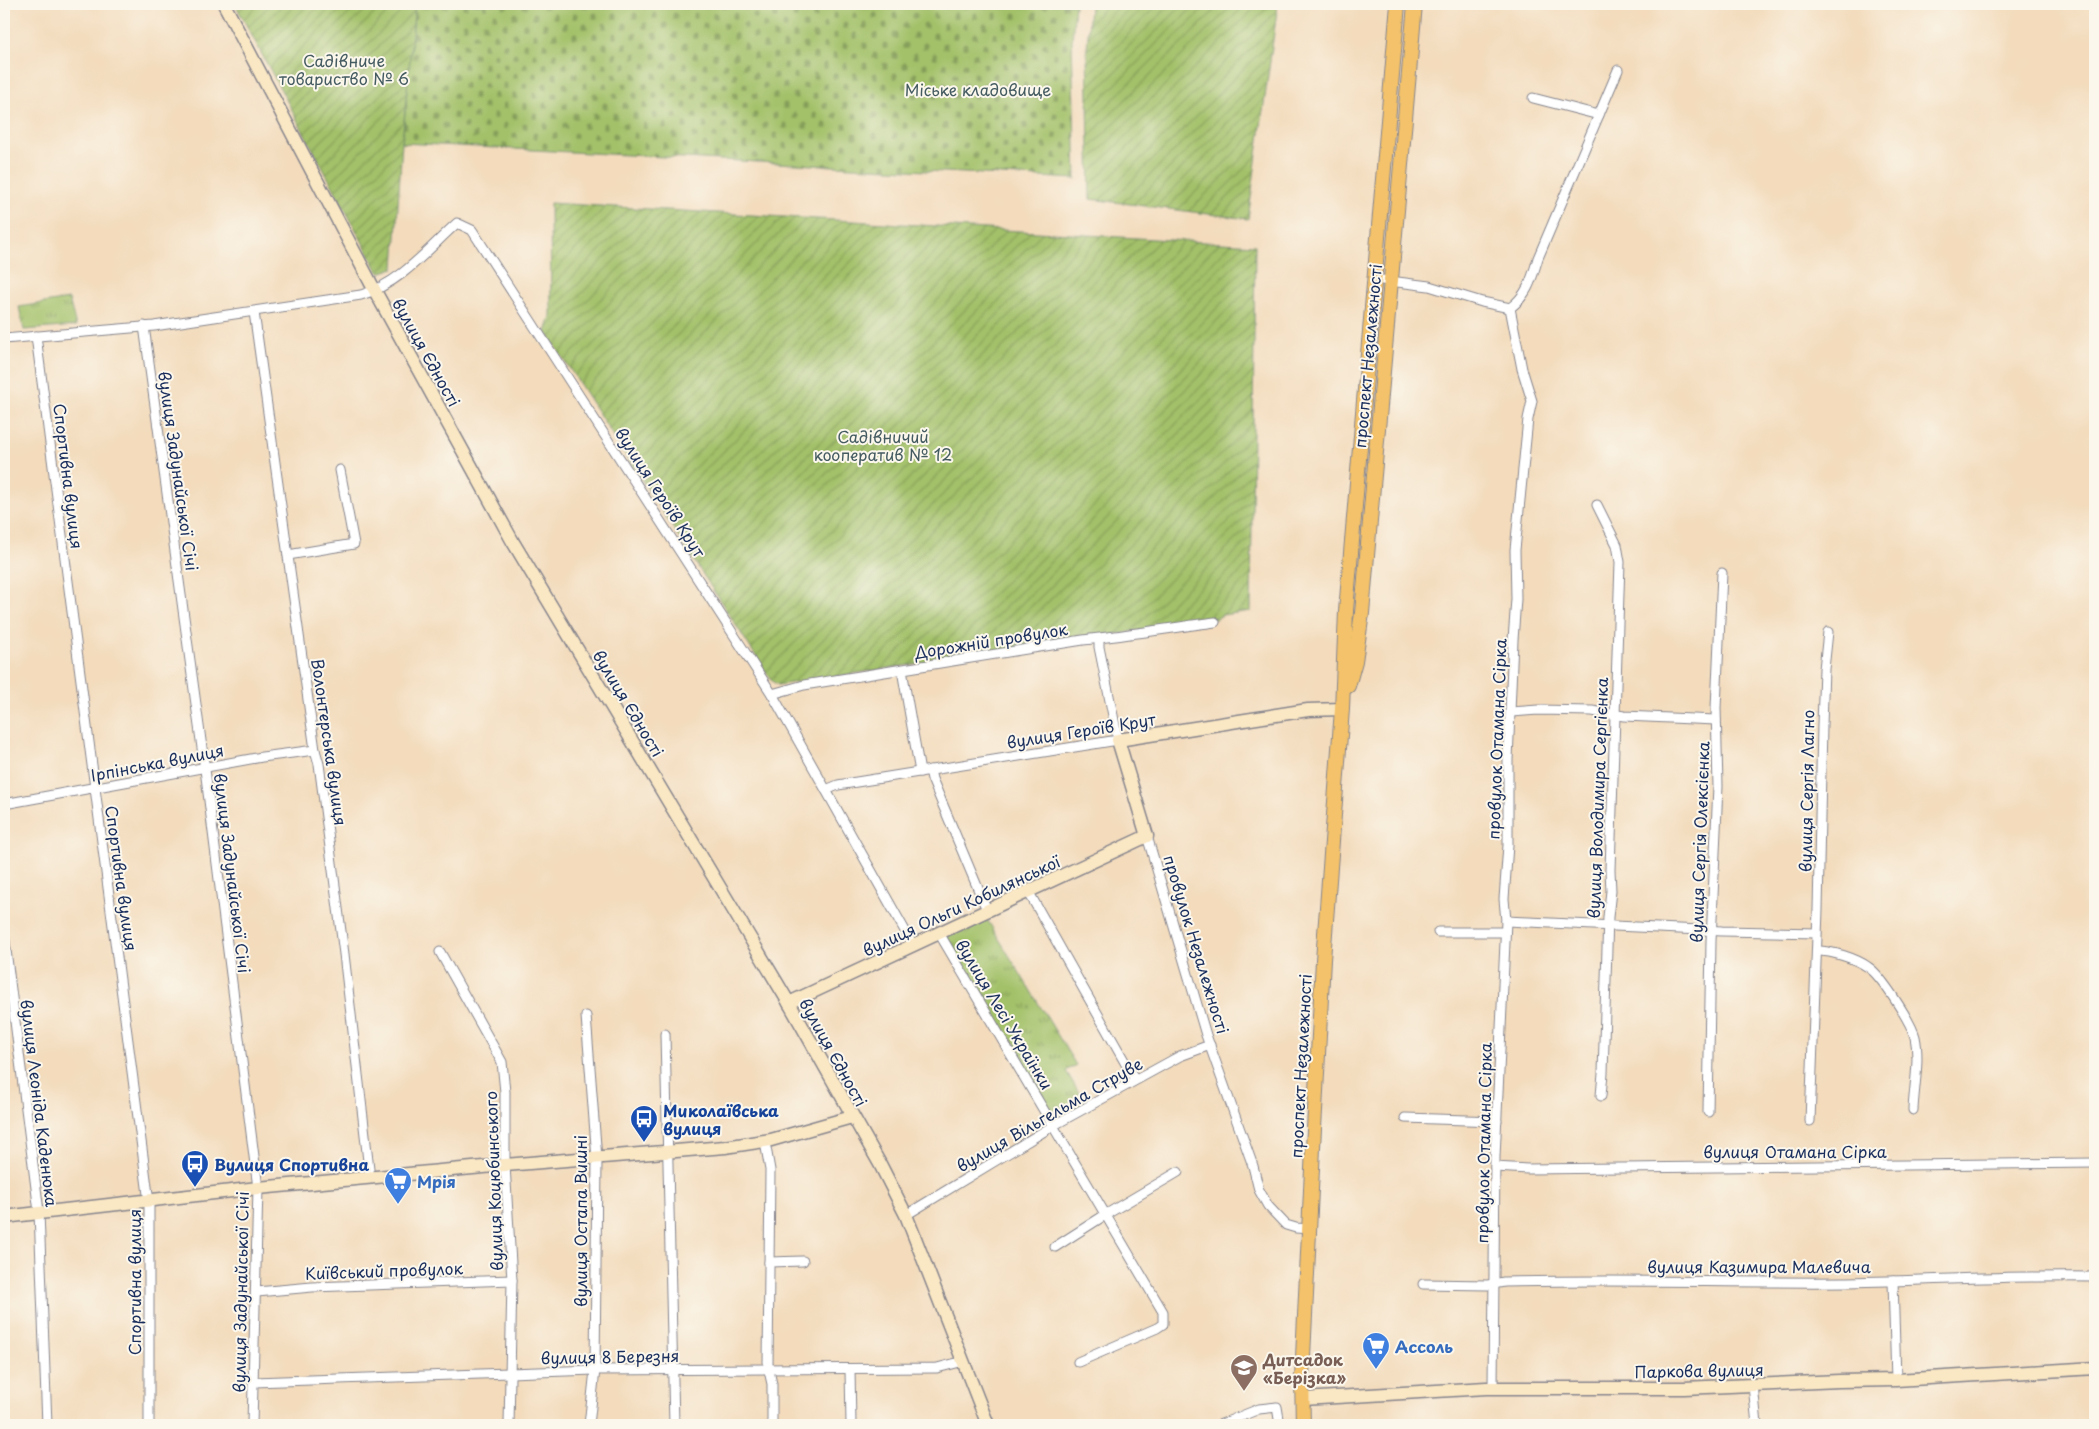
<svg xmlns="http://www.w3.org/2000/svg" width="2099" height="1429" viewBox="0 0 2099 1429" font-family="'Playpen Sans',sans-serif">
  <defs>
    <pattern id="grass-tufts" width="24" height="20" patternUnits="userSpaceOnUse" patternTransform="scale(1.25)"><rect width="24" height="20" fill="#a3c169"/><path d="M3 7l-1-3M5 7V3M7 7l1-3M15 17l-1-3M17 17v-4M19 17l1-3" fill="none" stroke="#849d5a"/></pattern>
    <pattern id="cemetery-stones" width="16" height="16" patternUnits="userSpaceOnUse" patternTransform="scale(1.25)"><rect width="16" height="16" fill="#a3c169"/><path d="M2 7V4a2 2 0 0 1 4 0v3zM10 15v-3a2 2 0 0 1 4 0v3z" fill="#849d5a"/></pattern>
    <pattern id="garden-furrows" width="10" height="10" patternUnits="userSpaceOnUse" patternTransform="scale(1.25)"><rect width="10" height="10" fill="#a3c169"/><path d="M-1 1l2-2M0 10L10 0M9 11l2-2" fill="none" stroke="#849d5a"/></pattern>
  </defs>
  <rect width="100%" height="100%" fill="#fbf7ec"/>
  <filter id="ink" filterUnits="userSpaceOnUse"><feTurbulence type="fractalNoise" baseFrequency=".02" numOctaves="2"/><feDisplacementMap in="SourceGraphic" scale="10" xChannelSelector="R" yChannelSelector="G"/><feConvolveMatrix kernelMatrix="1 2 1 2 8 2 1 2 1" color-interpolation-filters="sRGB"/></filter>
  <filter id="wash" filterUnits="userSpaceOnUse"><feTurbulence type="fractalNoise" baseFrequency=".0096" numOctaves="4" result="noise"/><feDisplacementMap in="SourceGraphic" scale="20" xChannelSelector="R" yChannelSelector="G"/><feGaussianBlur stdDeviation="1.12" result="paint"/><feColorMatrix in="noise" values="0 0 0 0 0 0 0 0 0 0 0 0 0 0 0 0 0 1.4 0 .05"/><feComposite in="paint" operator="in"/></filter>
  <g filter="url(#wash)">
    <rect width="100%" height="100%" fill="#f3dbbc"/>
    <!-- grass -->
    <g fill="url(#grass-tufts)" stroke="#5f7864">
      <path d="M 69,299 L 76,326 L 24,330 L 19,307 Z"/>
      <path d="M 985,916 L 1076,1065 L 1066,1071 L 1086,1104 C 1076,1109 1063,1120 1051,1115 L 945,935 Z"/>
    </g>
    <!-- cemetery -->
    <path fill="url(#cemetery-stones)" stroke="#5f7864" d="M 415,4 L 1075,4 L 1072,41 L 1076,179 L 402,143 Z"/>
    <!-- garden -->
    <g fill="url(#garden-furrows)" stroke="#5f7864">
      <path d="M 235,4 L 415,4 L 402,143 L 394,268 L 379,273 Z"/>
      <path d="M 1090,4 L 1278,4 L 1248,219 L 1090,199 L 1087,50 Z"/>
      <path d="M 550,203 L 1255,245 L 1251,611 L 1222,615 L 1216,619 L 778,685 L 772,681 L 546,332 L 551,316 Z"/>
    </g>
  </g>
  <g filter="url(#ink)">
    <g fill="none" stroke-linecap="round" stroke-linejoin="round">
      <defs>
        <g id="street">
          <path d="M 1533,98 L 1599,115"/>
          <path d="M 1374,279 L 1429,286 L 1482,302 L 1510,308"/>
          <path d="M 1510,308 C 1528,295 1532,278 1538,258 L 1618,70"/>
          <path d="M 254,312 L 315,750 L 319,764 L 344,954 L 370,1178"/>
          <path d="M 144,326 L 206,777 L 258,1188 L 252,1425"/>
          <path d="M 36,336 L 149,1202 L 149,1425"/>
          <path d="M 4,339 L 154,326 L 361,295 C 400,284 428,249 457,223 L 472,230 L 772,694 L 913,945"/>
          <path d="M 1597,505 L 1617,545 L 1620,562 L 1610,870 L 1611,891 L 1608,917 L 1603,1073 L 1601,1096"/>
          <path d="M 288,555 L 354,544 L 340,470"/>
          <path d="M 902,670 L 920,772"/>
          <path d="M 772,694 L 804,685 L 1083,640 C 1127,635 1171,628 1215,622"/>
          <path d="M 1511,712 L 1538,710 L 1592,711 L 1624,716 L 1716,720"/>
          <path d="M 930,770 L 932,779 L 987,910"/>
          <path d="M 826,790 L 838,785 L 1118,740 L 1099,647 L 1099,639"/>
          <path d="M 4,804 L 262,757 L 315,750"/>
          <path d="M 1147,836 L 1206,1035 L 1253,1166 L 1259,1190 L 1268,1206 L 1286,1225 L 1296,1228 L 1309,1229"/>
          <path d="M 1028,891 L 1135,1080"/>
          <path d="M 1506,921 L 1722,931 L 1816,933"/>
          <path d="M 1438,932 L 1505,932"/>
          <path d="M 939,933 L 1163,1312 L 1163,1324 L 1157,1328 L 1078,1362"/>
          <path d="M 4,934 L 39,1212 L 47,1425"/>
          <path d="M 1817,951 C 1832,951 1855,958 1868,967 C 1881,975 1911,1022 1915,1037 C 1920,1060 1914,1087 1913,1110"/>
          <path d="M 440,952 L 502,1062 L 505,1092 L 505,1165 L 512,1280 L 509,1425"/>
          <path d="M 586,1016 L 597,1159 L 595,1370 L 589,1425"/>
          <path d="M 665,1034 L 674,1425"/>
          <path d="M 1708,1112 L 1711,941 L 1718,786 L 1716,708 L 1722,573"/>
          <path d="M 1405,1118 L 1497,1121"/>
          <path d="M 1810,1121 L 1818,910 L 1822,725 L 1824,669 L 1828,632"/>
          <path d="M 765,1142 L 770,1170 L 768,1366 L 772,1384 L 772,1425"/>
          <path d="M 1495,1167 L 1528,1169 L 2095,1163"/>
          <path d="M 906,1215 L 1056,1124 L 1180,1056 L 1210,1045"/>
          <path d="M 1055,1247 L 1105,1215 L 1178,1172"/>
          <path d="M 769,1262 L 803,1261"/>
          <path d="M 1893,1281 L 1896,1380"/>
          <path d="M 1423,1284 L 1488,1285 L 1504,1282 C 1619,1279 1734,1283 1849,1282 C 1931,1281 2013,1275 2095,1277"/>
          <path d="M 257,1292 L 312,1287 L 512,1280"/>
          <path d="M 850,1369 L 851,1425"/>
          <path d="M 254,1382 L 595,1370 L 937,1368 L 964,1361"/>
          <path d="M 1753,1385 L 1757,1425"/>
          <path d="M 1493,1388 L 1495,1157 L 1506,921 L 1504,899 L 1508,845 L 1508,760 L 1513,640 L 1516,599 L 1515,550 L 1528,419 L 1532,401 L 1522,369 L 1510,308"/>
          <path d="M 1219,1425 L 1259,1409 L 1277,1407 L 1280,1425"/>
        </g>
        <g id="secondary">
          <path d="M 224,4 L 375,291 L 513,542 L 789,1003 L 880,1164 L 906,1215 L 988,1425"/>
          <path d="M 789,1003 L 1147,836 L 1118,740 L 1308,710 L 1342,709"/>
          <path d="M 4,1217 L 258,1188 L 505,1165 L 725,1147 L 771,1140 L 852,1117"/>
          <path d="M 1303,1399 L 1486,1388 L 1684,1388 L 1839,1381 L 1896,1380 L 2095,1368"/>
        </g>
        <g id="primary">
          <path d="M 1348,686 L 1355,661 L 1362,613 L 1415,4"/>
          <path d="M 1303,1425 L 1302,1378 L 1313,1148 L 1323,960 L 1342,709 L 1346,611 L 1398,4"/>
        </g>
      </defs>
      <!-- street casing -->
      <use href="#street" stroke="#87858d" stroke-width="11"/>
      <!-- secondary casing -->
      <use href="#secondary" stroke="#87858d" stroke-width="15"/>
      <!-- primary casing -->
      <use href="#primary" stroke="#87858d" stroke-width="16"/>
      <!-- street -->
      <use href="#street" stroke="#fff" stroke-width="9"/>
      <!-- secondary -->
      <use href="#secondary" stroke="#fae7c3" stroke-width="12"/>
      <!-- primary -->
      <use href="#primary" stroke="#f3c26a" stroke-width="14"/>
    </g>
  </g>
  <!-- icons -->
  <defs>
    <symbol id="bus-pin" viewBox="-11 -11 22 30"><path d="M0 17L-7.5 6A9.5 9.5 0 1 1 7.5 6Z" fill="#1a4fb4" stroke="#fbf7ec"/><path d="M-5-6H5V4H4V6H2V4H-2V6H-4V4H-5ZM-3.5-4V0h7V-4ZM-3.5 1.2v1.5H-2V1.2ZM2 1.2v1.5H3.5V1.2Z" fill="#fff"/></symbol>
    <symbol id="supermarket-pin" viewBox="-11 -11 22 30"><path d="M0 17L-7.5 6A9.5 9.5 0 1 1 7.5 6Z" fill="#3f7fe0" stroke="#fbf7ec"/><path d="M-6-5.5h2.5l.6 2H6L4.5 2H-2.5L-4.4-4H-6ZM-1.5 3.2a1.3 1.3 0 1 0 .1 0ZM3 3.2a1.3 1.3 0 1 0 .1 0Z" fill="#fff"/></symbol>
    <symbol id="school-pin" viewBox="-11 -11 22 30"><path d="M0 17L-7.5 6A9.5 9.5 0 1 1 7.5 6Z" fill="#8d6e63" stroke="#fbf7ec"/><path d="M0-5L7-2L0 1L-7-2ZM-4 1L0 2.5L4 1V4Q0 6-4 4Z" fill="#fff"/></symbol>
  </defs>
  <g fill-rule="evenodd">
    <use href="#bus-pin" x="628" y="1103" width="32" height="43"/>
    <use href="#bus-pin" x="179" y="1148" width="32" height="43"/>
    <use href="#supermarket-pin" x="382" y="1165" width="32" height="43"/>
    <use href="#supermarket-pin" x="1360" y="1330" width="32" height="43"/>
    <use href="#school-pin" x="1228" y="1352" width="32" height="43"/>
  </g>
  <g text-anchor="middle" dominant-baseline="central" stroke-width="4" stroke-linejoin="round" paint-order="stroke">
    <!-- park labels -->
    <g font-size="16" fill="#445b61" stroke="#fbf7ec">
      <text x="344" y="60">Садівниче<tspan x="344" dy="18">товариство № 6</tspan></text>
      <text x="978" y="89">Міське кладовище</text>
      <text x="883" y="436">Садівничий<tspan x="883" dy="18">кооператив № 12</tspan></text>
    </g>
    <!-- street labels -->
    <g font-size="16" fill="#1b2f5e" stroke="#fbf7ec">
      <text transform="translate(427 352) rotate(61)">вулиця Єдності</text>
      <text transform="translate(1367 356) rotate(-85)">проспект Незалежності</text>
      <text transform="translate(179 471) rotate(82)">вулиця Задунайської Січі</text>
      <text transform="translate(69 476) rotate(83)">Спортивна вулиця</text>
      <text transform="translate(661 492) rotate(57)">вулиця Героїв Крут</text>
      <text transform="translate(991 640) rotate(-9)">Дорожній провулок</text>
      <text transform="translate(629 703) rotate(59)">вулиця Єдності</text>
      <text transform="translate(1081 730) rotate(-9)">вулиця Героїв Крут</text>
      <text transform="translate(1496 739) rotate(-88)">провулок Отамана Сірка</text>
      <text transform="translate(330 742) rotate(82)">Волонтерська вулиця</text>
      <text transform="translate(157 762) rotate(-11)">Ірпінська вулиця</text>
      <text transform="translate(1806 791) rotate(-89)">вулиця Сергія Лагно</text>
      <text transform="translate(1597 798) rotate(-88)">вулиця Володимира Сергієнка</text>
      <text transform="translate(1699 842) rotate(-88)">вулиця Сергія Олексієнка</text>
      <text transform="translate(233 873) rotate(83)">вулиця Задунайської Січі</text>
      <text transform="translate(122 878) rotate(82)">Спортивна вулиця</text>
      <text transform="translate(961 905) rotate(-25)">вулиця Ольги Кобилянської</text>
      <text transform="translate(1197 944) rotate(73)">провулок Незалежності</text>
      <text transform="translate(1005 1014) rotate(59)">вулиця Лесі Українки</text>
      <text transform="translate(834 1052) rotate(61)">вулиця Єдності</text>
      <text transform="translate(1300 1066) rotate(-87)">проспект Незалежності</text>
      <text transform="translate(40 1103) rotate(83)">вулиця Леоніда Каденюка</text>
      <text transform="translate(1049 1114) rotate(-30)">вулиця Вільгельма Струве</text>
      <text transform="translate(1483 1143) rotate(-89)">провулок Отамана Сірка</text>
      <text x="1795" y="1151">вулиця Отамана Сірка</text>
      <text transform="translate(493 1181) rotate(-92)">вулиця Коцюбинського</text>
      <text transform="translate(580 1221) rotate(-90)">вулиця Остапа Вишні</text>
      <text x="1759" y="1266">вулиця Казимира Малевича</text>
      <text transform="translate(384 1270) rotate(-2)">Київський провулок</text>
      <text transform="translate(134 1282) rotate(-90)">Спортивна вулиця</text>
      <text transform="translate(240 1292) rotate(-89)">вулиця Задунайської Січі</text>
      <text transform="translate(610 1356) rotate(-1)">вулиця 8 Березня</text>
      <text transform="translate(1699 1370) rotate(-1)">Паркова вулиця</text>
    </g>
    <!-- transit labels -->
    <g font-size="16" font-weight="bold" fill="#164399" stroke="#fbf7ec" text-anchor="start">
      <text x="663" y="1110">Миколаївська<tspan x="663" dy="18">вулиця</tspan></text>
      <text x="214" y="1164">Вулиця Спортивна</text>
    </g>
    <!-- shop labels -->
    <g font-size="16" font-weight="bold" fill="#366cbe" stroke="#fbf7ec" text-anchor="start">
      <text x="417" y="1181">Мрія</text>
      <text x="1395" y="1346">Ассоль</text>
    </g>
    <!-- education labels -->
    <g font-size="16" font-weight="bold" fill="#785e54" stroke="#fbf7ec" text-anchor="start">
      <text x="1263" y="1359">Дитсадок<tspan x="1263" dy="18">«Берізка»</tspan></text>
    </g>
  </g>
  <!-- margin -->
  <rect width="2099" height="1429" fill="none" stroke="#fbf7ec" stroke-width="20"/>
</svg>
